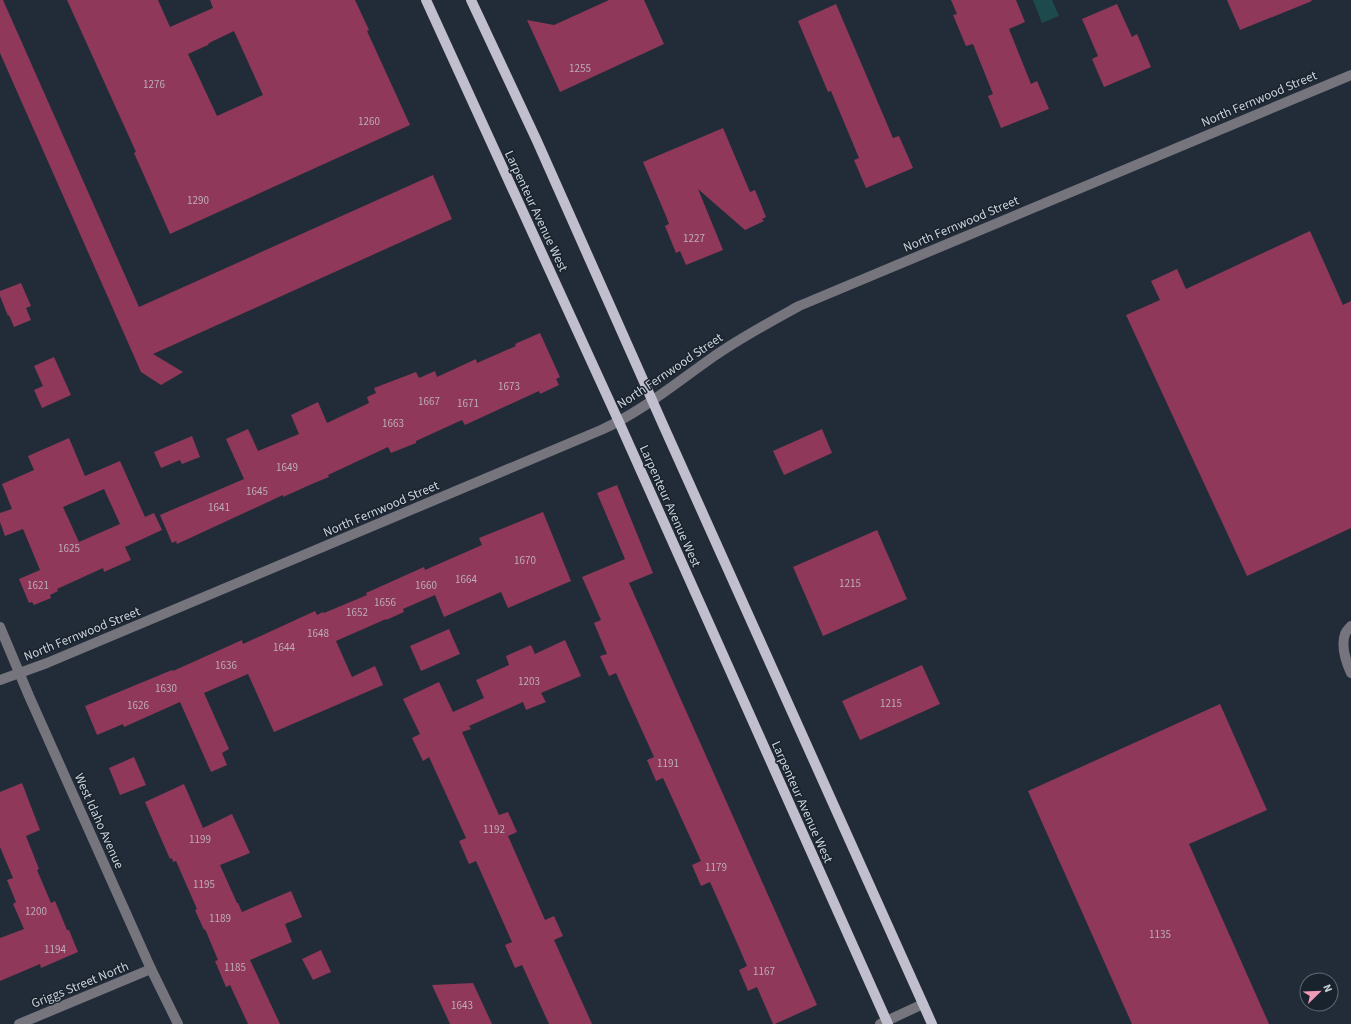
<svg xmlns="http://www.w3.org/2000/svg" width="1351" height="1024" viewBox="0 0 1351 1024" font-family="'Source Sans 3',sans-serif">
  <rect width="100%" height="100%" fill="#222c38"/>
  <!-- water -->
  <path fill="#1d4a4c" d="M 1033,0 L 1052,0 L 1059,16 L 1042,23 Z"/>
  <!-- building -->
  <g fill="#8f3859" fill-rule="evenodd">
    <path d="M 0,0 L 3,0 L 139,307 L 433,175 L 452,219 L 153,354 L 183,372 L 161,385 L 141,372 L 0,53 Z"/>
    <path d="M 67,0 L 158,0 L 170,27 L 213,8 L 210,0 L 355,0 L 369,30 L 367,31 L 410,125 L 170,234 L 134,153 L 136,152 ZM 234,31 L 263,95 L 217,116 L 188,54 L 208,45 L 209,43 Z"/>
    <path d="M 609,0 L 644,0 L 664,44 L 560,92 L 527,20 L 554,25 Z"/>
    <path d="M 951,0 L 1016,0 L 1025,22 L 1009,29 L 1031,84 L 1037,81 L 1049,109 L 1001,128 L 988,96 L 993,94 L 973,44 L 966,46 L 953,15 L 957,14 Z"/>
    <path d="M 1227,0 L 1311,0 L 1312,1 L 1240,30 Z"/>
    <path d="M 836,4 L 893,138 L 899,136 L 913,168 L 866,188 L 854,160 L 859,158 L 831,91 L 828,92 L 798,21 Z"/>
    <path d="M 1117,4 L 1132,37 L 1137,34 L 1151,67 L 1104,87 L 1092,59 L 1098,56 L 1082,19 Z"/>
    <path d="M 723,128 L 750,192 L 755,190 L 766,217 L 762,219 L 764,221 L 745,230 L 698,189 L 723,250 L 686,265 L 680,251 L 676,253 L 665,226 L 669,224 L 666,216 L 643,162 Z"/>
    <path d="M 1310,231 L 1343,305 L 1351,301 L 1351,528 L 1247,576 L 1126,315 L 1160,300 L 1151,281 L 1177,269 L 1186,289 Z"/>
    <path d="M 21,283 L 31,306 L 26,308 L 31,320 L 14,327 L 9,315 L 8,316 L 0,296 L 0,291 Z"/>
    <path d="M 540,333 L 560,377 L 556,379 L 559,385 L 540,394 L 539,391 L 465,425 L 462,420 L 416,441 L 416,443 L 391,453 L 388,447 L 328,475 L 329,477 L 312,484 L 283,497 L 283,495 L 177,544 L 176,541 L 172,543 L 160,515 L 244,479 L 226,439 L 248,429 L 258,451 L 299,434 L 291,415 L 318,402 L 327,423 L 369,403 L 367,397 L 376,393 L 374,388 L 416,372 L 419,378 L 435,371 L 437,377 L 476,359 L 477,363 L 516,346 L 515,344 Z"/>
    <path d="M 54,357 L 71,395 L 42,408 L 34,390 L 43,386 L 34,366 Z"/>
    <path d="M 822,429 L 832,453 L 784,475 L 773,451 Z"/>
    <path d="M 192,436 L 200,457 L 182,464 L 180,460 L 161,468 L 154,452 Z"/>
    <path d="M 69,438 L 85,476 L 120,461 L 145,517 L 154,513 L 162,530 L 125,547 L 131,560 L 104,572 L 103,568 L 57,589 L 58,591 L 50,595 L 51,598 L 34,605 L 32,602 L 29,603 L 19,579 L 40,570 L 23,529 L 5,536 L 0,522 L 0,513 L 12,509 L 2,484 L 34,470 L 28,456 ZM 104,489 L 120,524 L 79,542 L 63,507 Z"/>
    <path d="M 617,485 L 653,573 L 629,583 L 817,1005 L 775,1024 L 773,1024 L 757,987 L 748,991 L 739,970 L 747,966 L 734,936 L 710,882 L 701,886 L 692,865 L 701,861 L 663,778 L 656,781 L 647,760 L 654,757 L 616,673 L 609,676 L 600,656 L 607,654 L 594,623 L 601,620 L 582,577 L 625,559 L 597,493 Z"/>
    <path d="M 543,512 L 571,581 L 508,608 L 501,592 L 444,617 L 435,595 L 403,609 L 404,612 L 386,620 L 386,619 L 336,641 L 352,677 L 375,666 L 383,685 L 274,732 L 248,674 L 204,693 L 229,749 L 222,753 L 227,765 L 211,772 L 180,702 L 124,727 L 123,724 L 97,735 L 85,706 L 172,670 L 173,671 L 242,640 L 243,644 L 315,611 L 317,615 L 323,612 L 324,613 L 367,595 L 366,593 L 424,567 L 425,570 L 482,545 L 479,538 Z"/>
    <path d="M 877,530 L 907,599 L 823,636 L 793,567 Z"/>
    <path d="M 449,629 L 460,654 L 421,671 L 410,646 Z"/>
    <path d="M 565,640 L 581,676 L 541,693 L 546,702 L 526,710 L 523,702 L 469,726 L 471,729 L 462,732 L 499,815 L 508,812 L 517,832 L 508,836 L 545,920 L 554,916 L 563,936 L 554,940 L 592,1024 L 549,1024 L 522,965 L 515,968 L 505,945 L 512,942 L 476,861 L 469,864 L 459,841 L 466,838 L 429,757 L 423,761 L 412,738 L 420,734 L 403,699 L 439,682 L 453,712 L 484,698 L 476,680 L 509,665 L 506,656 L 531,645 L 535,654 Z"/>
    <path d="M 922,665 L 940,704 L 860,740 L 842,701 Z"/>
    <path d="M 1220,704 L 1267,810 L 1189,844 L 1269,1024 L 1132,1024 L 1028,791 Z"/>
    <path d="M 134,757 L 146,785 L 120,795 L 109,768 Z"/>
    <path d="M 22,783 L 40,830 L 26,836 L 39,869 L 37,870 L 51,903 L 55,901 L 67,930 L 69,930 L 78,952 L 41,968 L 40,964 L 0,981 L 0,938 L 24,929 L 13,904 L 16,902 L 7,880 L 13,878 L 0,847 L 0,792 Z"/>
    <path d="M 184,784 L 203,828 L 232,814 L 250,853 L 220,865 L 237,903 L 238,903 L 242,912 L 291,891 L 302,917 L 285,924 L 292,942 L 250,960 L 280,1024 L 248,1024 L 230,985 L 226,987 L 215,961 L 218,960 L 205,929 L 204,930 L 195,910 L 197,909 L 176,861 L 173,862 L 172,858 L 170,859 L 145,802 Z"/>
    <path d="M 321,950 L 331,972 L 313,980 L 302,959 Z"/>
    <path d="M 473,983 L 492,1024 L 450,1024 L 432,985 Z"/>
  </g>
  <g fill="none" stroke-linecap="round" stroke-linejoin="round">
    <!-- minor -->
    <g stroke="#76757d" stroke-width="10">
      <path d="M 1351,626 C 1349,628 1346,631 1345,634 C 1341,646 1346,662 1351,673"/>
      <path d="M 0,627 L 29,696 L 151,969 L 178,1024"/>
      <path d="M 0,680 L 47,663 L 601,430 C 641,412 676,383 713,357 C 740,338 770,322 799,306 L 1351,75"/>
      <path d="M 19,1024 L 151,969"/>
      <path d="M 880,1024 L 923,1004"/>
    </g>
    <!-- major -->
    <g stroke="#c1bece" stroke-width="10">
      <path d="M 426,0 L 619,422 L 888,1024"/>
      <path d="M 471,0 L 537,141 L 664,427 L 932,1024"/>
    </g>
  </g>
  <g text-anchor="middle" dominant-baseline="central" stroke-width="3" stroke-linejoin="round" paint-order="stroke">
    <!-- number labels -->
    <g font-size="11" fill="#bdacba">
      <text x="580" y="68">1255</text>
      <text x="154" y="84">1276</text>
      <text x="369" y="121">1260</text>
      <text x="198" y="200">1290</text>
      <text x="694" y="238">1227</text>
      <text x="509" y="386">1673</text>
      <text x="429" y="401">1667</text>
      <text x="468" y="403">1671</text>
      <text x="393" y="423">1663</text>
      <text x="287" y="467">1649</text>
      <text x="257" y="491">1645</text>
      <text x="219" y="507">1641</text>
      <text x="69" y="548">1625</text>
      <text x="525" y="560">1670</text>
      <text x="466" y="579">1664</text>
      <text x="850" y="583">1215</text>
      <text x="38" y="585">1621</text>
      <text x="426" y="585">1660</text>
      <text x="385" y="602">1656</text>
      <text x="357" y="612">1652</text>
      <text x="318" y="633">1648</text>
      <text x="284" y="647">1644</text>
      <text x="226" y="665">1636</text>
      <text x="529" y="681">1203</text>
      <text x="166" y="688">1630</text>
      <text x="891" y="703">1215</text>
      <text x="138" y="705">1626</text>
      <text x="668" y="763">1191</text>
      <text x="494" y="829">1192</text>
      <text x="200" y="839">1199</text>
      <text x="716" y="867">1179</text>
      <text x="204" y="884">1195</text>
      <text x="36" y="911">1200</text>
      <text x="220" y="918">1189</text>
      <text x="1160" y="934">1135</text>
      <text x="55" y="949">1194</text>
      <text x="235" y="967">1185</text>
      <text x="764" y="971">1167</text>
      <text x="462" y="1005">1643</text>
    </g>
    <!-- street labels -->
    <g font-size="13" fill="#ccd2da" stroke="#19232e">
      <text transform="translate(1259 99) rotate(-23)">North Fernwood Street</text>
      <text transform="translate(536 211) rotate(65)">Larpenteur Avenue West</text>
      <text transform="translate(961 224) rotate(-23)">North Fernwood Street</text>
      <text transform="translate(670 371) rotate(-34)">North Fernwood Street</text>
      <text transform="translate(670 506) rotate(66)">Larpenteur Avenue West</text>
      <text transform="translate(381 509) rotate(-23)">North Fernwood Street</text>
      <text transform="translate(82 634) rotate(-22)">North Fernwood Street</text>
      <text transform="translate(802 802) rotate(66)">Larpenteur Avenue West</text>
      <text transform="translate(99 821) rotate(66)">West Idaho Avenue</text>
      <text transform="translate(80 985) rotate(-22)">Griggs Street North</text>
    </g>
  </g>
  <!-- north arrow -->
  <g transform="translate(1319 992) rotate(67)"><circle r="19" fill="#19232e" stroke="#616973"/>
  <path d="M0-3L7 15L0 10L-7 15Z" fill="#ef9ab7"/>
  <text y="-6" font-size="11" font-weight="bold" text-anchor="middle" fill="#ccd2da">N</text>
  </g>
</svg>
